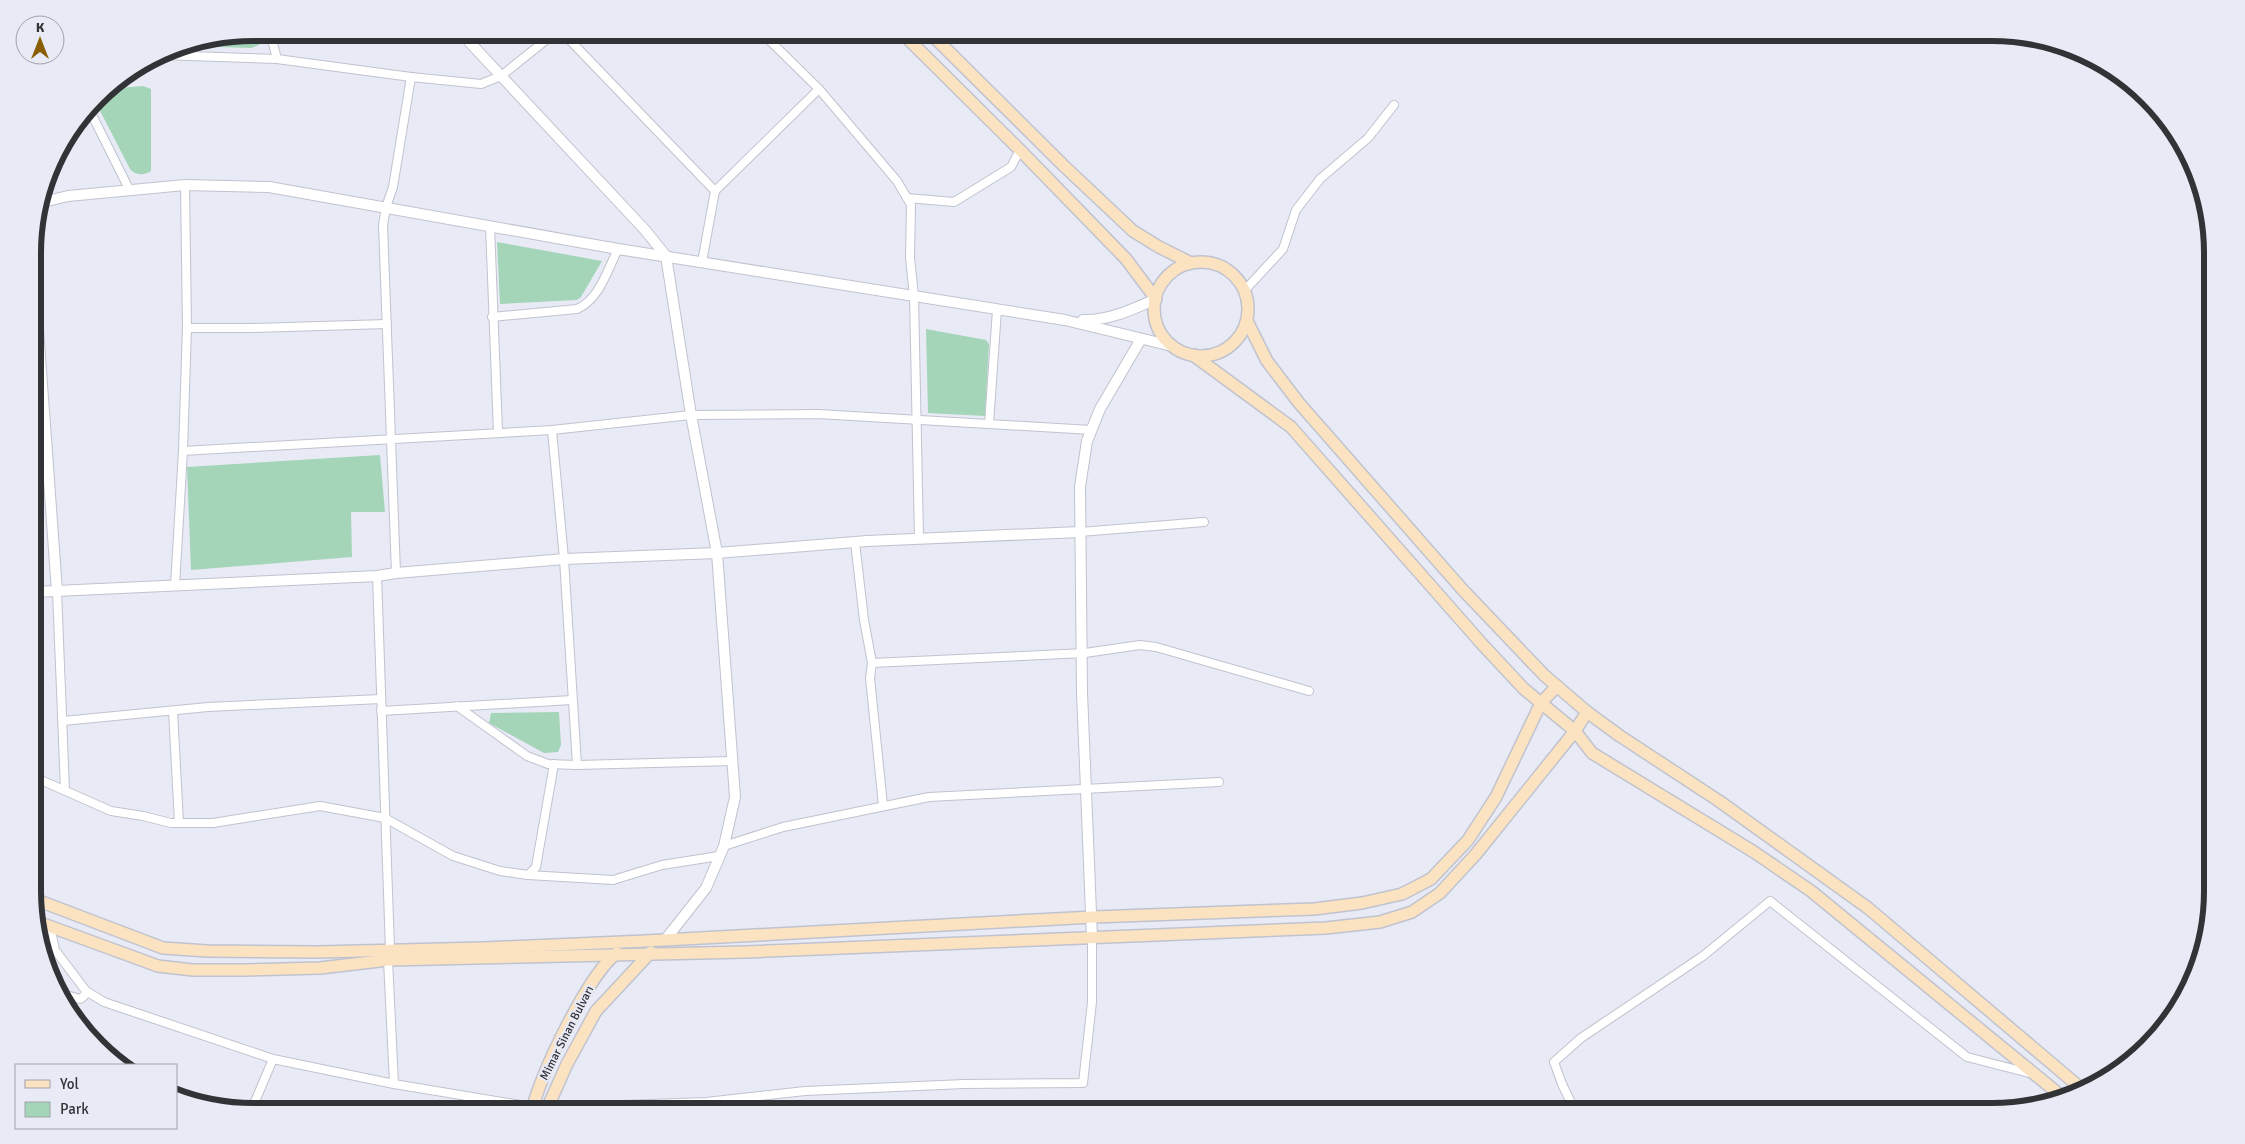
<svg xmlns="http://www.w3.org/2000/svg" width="2245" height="1144" viewBox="0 0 2245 1144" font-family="Signika,sans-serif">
  <rect width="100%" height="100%" fill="#e8eaf6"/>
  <!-- green -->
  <g fill="#a5d5b8">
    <path d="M 254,32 L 262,41 L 259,45 L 251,48 L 185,46 Z"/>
    <path d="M 143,86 L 151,89 L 151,171 C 143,176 135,175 130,169 L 96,103 L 106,89 Z"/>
    <path d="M 497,242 L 602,261 L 581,297 L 577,300 L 500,304 Z"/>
    <path d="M 926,329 L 986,340 L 989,344 L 985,416 L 928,413 Z"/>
    <path d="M 380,455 L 385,512 L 351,512 L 352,557 L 191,570 L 187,467 Z"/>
    <path d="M 559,712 L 561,745 L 558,752 L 544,753 L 489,723 L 491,713 Z"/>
  </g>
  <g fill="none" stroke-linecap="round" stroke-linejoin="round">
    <defs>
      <g id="minor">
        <path d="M 270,32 L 277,59"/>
        <path d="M 562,32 L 715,191"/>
        <path d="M 761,32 L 819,89 L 897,181 L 907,198 L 911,205 L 910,258 L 914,296 L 919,538"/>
        <path d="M 159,55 L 277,59 L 411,77 L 481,84 L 501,76 L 556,32"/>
        <path d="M 90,111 L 129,189"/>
        <path d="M 185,185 L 187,328"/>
        <path d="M 907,198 L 954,202 L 1011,167 L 1020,150"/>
        <path d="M 490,226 L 498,432"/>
        <path d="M 702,262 L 715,191 L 819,89"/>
        <path d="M 1245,290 L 1283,249 L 1296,210 L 1320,179 L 1368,138 L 1394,105"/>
        <path d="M 492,317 L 577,309 C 599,300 608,269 618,249"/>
        <path d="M 387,324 L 250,328 L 187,328 L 183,451 L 552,430 L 691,415 L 818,414 L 1091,430"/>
        <path d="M 989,424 L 997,310"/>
        <path d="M 552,430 L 564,559 L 577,765"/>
        <path d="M 1080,532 L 1204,522"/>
        <path d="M 855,542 L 864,620 L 872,663 L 870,678 L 883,805"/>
        <path d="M 396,573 L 383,225 L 386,207 L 393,187 L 411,77"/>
        <path d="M 377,576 L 390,950 L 388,960 L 394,1084"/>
        <path d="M 175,586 L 183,451"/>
        <path d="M 57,591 L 65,790"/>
        <path d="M 872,663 L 1085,653 L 1140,645 L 1156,647 L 1309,691"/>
        <path d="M 457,706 L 527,756 L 548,764 L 577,765 L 732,761"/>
        <path d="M 173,711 L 179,823"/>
        <path d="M 381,711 L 572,700"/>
        <path d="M 63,721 L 208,707 L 381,699"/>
        <path d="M 34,777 L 111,811 L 143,816 L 171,823 L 213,823 L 320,806 L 385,818 L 453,856 L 500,871 L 528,875 L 536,867 L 554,764"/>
        <path d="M 724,846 L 783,827 L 929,797 L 1219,782"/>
        <path d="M 528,875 L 613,880 L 662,865 L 719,856"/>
        <path d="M 50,926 L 55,950 L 86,991 L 84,996 L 80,999 L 63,994"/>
        <path d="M 86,991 L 104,1002 L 273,1059 L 394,1084 L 539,1108 L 706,1102 L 805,1091 L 964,1084 L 1083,1083 L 1092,1002 L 1092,937"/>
        <path d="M 1486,1106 L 1489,1111"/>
        <path d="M 251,1111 L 273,1059"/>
        <path d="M 1575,1111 L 1562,1084 L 1554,1062 L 1581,1038 L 1703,956 L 1770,901 L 1967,1057 L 2033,1074"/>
      </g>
      <g id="tertiary">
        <path d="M 460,32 L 645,230 L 666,256 L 691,415 L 717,553 L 735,797 L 724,846 L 706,888 L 665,940"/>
        <path d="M 43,202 L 68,196 L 185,185 L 269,187 L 618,249 L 1065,320 L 1172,346"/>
        <path d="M 33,300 L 37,315 L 57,591"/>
        <path d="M 1083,320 C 1109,321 1133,309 1156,299"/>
        <path d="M 34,592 L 377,576 L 396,573 L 564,559 L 717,553 L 867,541 L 1080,532"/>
        <path d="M 1092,937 L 1082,692 L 1080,487 L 1087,441 L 1100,409 L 1141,339"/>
      </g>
      <g id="secondary">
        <path d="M 901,32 L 1020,150 L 1126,259 L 1156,299"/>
        <path d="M 929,32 L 1064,166 L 1133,231 L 1159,247 L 1191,263"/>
        <circle cx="1201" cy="309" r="47"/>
        <path d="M 1247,321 L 1267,361 L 1299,403 L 1462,589 L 1544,675 L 1587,712 L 1620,736 L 1719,801 L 1868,908 L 2083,1090"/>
        <path d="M 1193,355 L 1291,427 L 1482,644 L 1524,689 L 1575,731 L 1592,753 L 1754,852 L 1811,891 L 2065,1099"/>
        <path d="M 34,899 L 163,948 L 207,951 L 318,952 L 484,948 L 645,941 L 1093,917 L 1314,909 L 1362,903 L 1402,894 L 1431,879 L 1468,840 L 1496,797 L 1541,703 L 1557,686"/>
        <path d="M 35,921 L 158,966 L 193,970 L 246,970 L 320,968 L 388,960 L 746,952 L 1326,928 L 1380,922 L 1412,912 L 1440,893 L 1476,854 L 1575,731 L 1587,712"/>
        <path d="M 532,1111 C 539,1076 589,973 617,953"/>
        <path d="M 546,1111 L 567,1064 L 596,1011 L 651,952"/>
      </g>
    </defs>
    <!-- minor casing -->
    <use href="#minor" stroke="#c0c3ce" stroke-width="10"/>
    <!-- tertiary casing -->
    <use href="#tertiary" stroke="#c0c3ce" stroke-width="12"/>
    <!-- secondary casing -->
    <use href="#secondary" stroke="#c0c3ce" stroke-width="14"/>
    <!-- minor -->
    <use href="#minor" stroke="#fff" stroke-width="8"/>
    <!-- tertiary -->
    <use href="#tertiary" stroke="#fff" stroke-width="10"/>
    <!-- secondary -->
    <use href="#secondary" stroke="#fbe3c2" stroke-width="11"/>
  </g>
  <g text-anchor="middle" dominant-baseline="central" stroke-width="4.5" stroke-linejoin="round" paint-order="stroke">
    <!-- street labels -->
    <g font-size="12" fill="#323337" stroke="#e8eaf6">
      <text transform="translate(567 1033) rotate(-63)">Mimar Sinan Bulvarı</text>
    </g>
  </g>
  <!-- crop -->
  <path d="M0 0H2245V1144H0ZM253 41H1992A212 212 0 0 1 2204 253V891A212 212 0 0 1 1992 1103H253A212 212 0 0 1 41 891V253A212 212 0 0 1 253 41Z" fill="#e8eaf6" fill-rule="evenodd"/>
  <path fill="none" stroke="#323337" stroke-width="6" d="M253 41H1992A212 212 0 0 1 2204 253V891A212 212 0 0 1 1992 1103H253A212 212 0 0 1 41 891V253A212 212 0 0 1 253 41Z"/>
  <!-- legend -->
  <rect x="15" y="1064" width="162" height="65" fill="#e8eaf6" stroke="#9fa1aa"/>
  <rect x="25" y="1080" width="25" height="8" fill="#fbe3c2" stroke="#9fa1aa"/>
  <text x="60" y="1089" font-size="15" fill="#323337">Yol</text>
  <rect x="25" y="1102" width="25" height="15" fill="#a5d5b8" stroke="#9fa1aa"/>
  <text x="60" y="1114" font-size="15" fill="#323337">Park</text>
  <!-- north arrow -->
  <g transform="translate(40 40)"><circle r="24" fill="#e8eaf6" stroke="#9fa1aa"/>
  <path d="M0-4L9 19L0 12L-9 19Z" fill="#8b5d02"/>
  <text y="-8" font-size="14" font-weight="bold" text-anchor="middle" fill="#323337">K</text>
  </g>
</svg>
